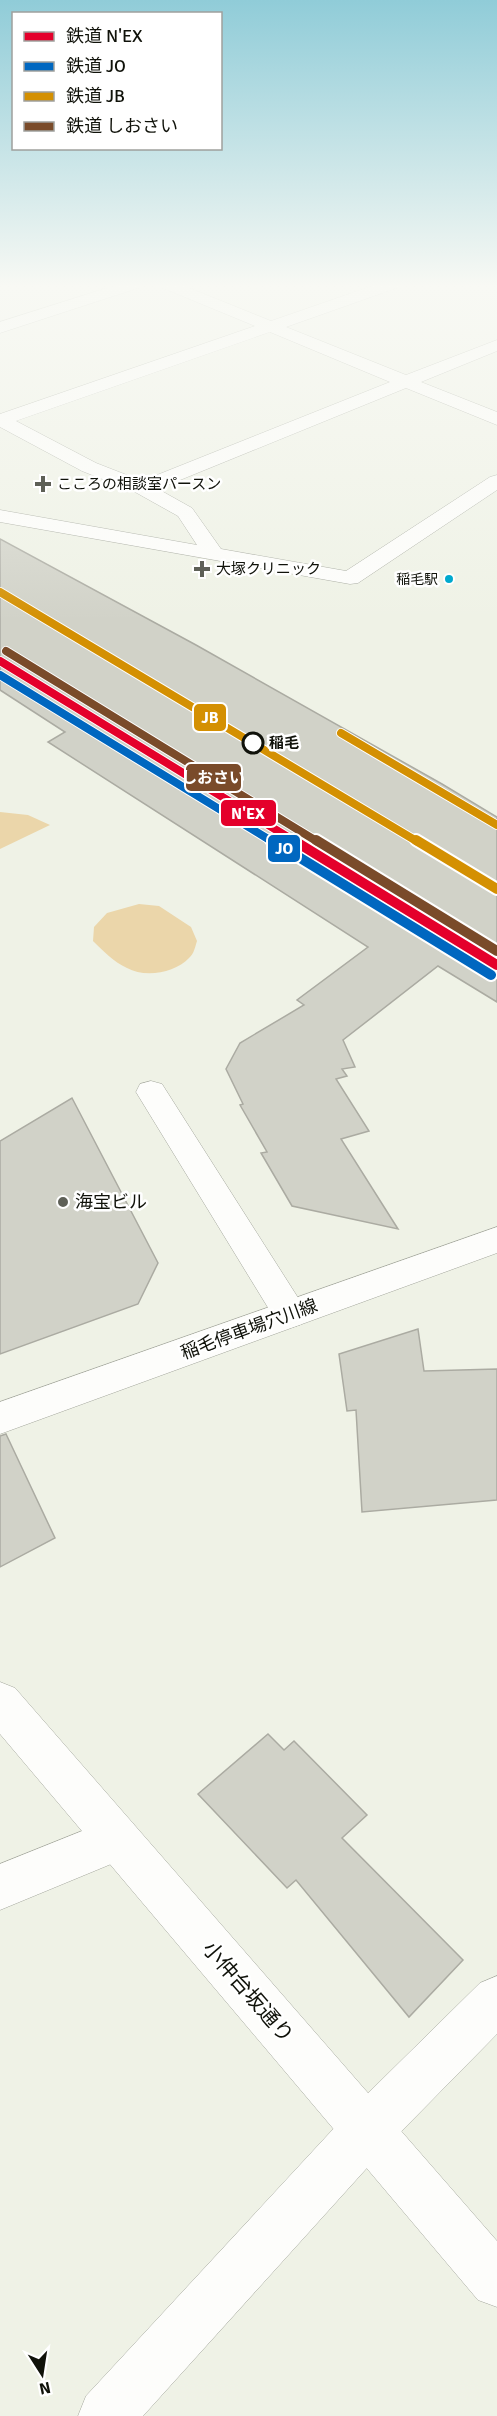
<svg xmlns="http://www.w3.org/2000/svg" width="497" height="2416" viewBox="0 0 497 2416" font-family="Signika,'Noto Sans JP',sans-serif">
  <rect width="100%" height="100%" fill="#eff2e6"/>
  <!-- green -->
  <g fill="#ebd6aa">
    <path d="M 0,812 L 28,815 L 50,825 L 0,849 Z"/>
    <path d="M 139,904 L 159,906 L 191,927 L 197,941 C 195,947 194,954 189,958 C 175,973 145,978 127,968 C 114,962 103,951 93,941 L 94,927 L 107,913 Z"/>
  </g>
  <!-- building -->
  <g fill="#d1d2c8" stroke="#ababa2" stroke-width="1.5">
    <path d="M 0,539 L 196,645 L 442,784 L 497,817 L 497,1002 L 438,966 L 343,1040 L 355,1067 L 342,1069 L 347,1076 L 336,1079 L 369,1131 L 341,1139 L 398,1229 L 292,1206 L 261,1153 L 267,1152 L 240,1105 L 243,1104 L 226,1069 L 240,1043 L 304,1005 L 297,1000 L 368,947 L 48,742 L 65,732 L 0,690 Z"/>
    <path d="M 72,1098 L 158,1263 L 138,1304 L 0,1354 L 0,1141 Z"/>
    <path d="M 418,1329 L 424,1371 L 497,1369 L 497,1500 L 362,1512 L 356,1410 L 347,1411 L 339,1354 Z"/>
    <path d="M 6,1434 L 55,1538 L 0,1567 L 0,1436 Z"/>
    <path d="M 268,1734 L 284,1750 L 294,1741 L 367,1815 L 342,1838 L 463,1960 L 409,2017 L 296,1880 L 287,1888 L 198,1794 Z"/>
  </g>
  <g fill="none" stroke-linecap="round" stroke-linejoin="round">
    <defs>
      <g id="minor">
        <path d="M 123,283 L 146,283 L 144,286 L 0,333 L 0,322 Z"/>
        <path d="M 156,283 L 177,283 L 271,321 L 381,283 L 404,283 L 402,286 L 286,327 L 406,375 L 497,340 L 497,351 L 421,382 L 497,412 L 497,425 L 406,388 L 158,489 L 192,508 L 221,549 L 346,571 L 490,477 L 497,475 L 497,490 L 358,583 L 350,584 L 0,522 L 0,510 L 197,545 L 178,516 L 135,492 L 82,471 L 0,427 L 0,414 L 255,326 L 158,286 ZM 270,332 L 390,382 L 142,481 L 96,463 L 16,421 Z"/>
        <path d="M 151,1081 L 162,1084 L 302,1304 L 307,1314 L 302,1324 L 290,1328 L 278,1324 L 136,1092 L 140,1084 Z"/>
        <path d="M 117,1817 L 133,1823 L 139,1839 L 133,1855 L 0,1910 L 0,1864 Z"/>
        <path d="M 497,1976 L 497,2034 L 385,2148 L 143,2416 L 78,2416 L 86,2396 L 349,2112 L 480,1983 Z"/>
      </g>
      <path id="tertiary" d="M 0,1682 L 15,1688 L 497,2241 L 497,2307 L 478,2300 L 0,1734 Z"/>
      <path id="secondary" d="M 497,1227 L 497,1253 L 0,1434 L 0,1402 Z"/>
    </defs>
    <!-- minor casing -->
    <use href="#minor" stroke="#a3a69c" stroke-width="1"/>
    <!-- tertiary casing -->
    <use href="#tertiary" stroke="#a3a69c" stroke-width="1"/>
    <!-- secondary casing -->
    <use href="#secondary" stroke="#a3a69c" stroke-width="1"/>
    <!-- minor -->
    <use href="#minor" fill="#fdfdfb" fill-rule="evenodd"/>
    <!-- tertiary -->
    <use href="#tertiary" fill="#fdfdfb" fill-rule="evenodd"/>
    <!-- secondary -->
    <use href="#secondary" fill="#fdfdfb" fill-rule="evenodd"/>
    <defs>
      <path id="rail-1-far1" d="M 0,661 L 296,842"/>
      <path id="rail-1" d="M 293,840 L 497,965"/>
      <path id="rail-2-far1" d="M 0,675 L 273,842"/>
      <path id="rail-2" d="M 271,840 L 491,975"/>
      <g id="rail-3-far1">
        <path d="M 0,592 L 418,842"/>
        <path d="M 341,733 L 497,825"/>
      </g>
      <path id="rail-3" d="M 416,840 L 497,889"/>
      <path id="rail-4-far1" d="M 6,651 L 318,842"/>
      <path id="rail-4" d="M 316,840 L 497,951"/>
    </defs>
    <!-- rail-1-far1 casing -->
    <use href="#rail-1-far1" stroke="#fff" stroke-width="10"/>
    <!-- rail-1 casing -->
    <use href="#rail-1" stroke="#fff" stroke-width="14"/>
    <!-- rail-2-far1 casing -->
    <use href="#rail-2-far1" stroke="#fff" stroke-width="10"/>
    <!-- rail-2 casing -->
    <use href="#rail-2" stroke="#fff" stroke-width="14"/>
    <!-- rail-3-far1 casing -->
    <use href="#rail-3-far1" stroke="#fff" stroke-width="10"/>
    <!-- rail-3 casing -->
    <use href="#rail-3" stroke="#fff" stroke-width="14"/>
    <!-- rail-4-far1 casing -->
    <use href="#rail-4-far1" stroke="#fff" stroke-width="10"/>
    <!-- rail-4 casing -->
    <use href="#rail-4" stroke="#fff" stroke-width="14"/>
    <!-- rail-1-far1 -->
    <use href="#rail-1-far1" stroke="#e4002b" stroke-width="8"/>
    <!-- rail-1 -->
    <use href="#rail-1" stroke="#e4002b" stroke-width="10"/>
    <!-- rail-2-far1 -->
    <use href="#rail-2-far1" stroke="#0067c0" stroke-width="8"/>
    <!-- rail-2 -->
    <use href="#rail-2" stroke="#0067c0" stroke-width="10"/>
    <!-- rail-3-far1 -->
    <use href="#rail-3-far1" stroke="#d49002" stroke-width="8"/>
    <!-- rail-3 -->
    <use href="#rail-3" stroke="#d49002" stroke-width="10"/>
    <!-- rail-4-far1 -->
    <use href="#rail-4-far1" stroke="#7a4b2a" stroke-width="8"/>
    <!-- rail-4 -->
    <use href="#rail-4" stroke="#7a4b2a" stroke-width="10"/>
  </g>
  <!-- sky -->
  <linearGradient id="sky" x2="0" y2="1"><stop stop-color="#90ccd8"/><stop offset="0.46" stop-color="#f8f9f4"/><stop offset="1" stop-color="#f8f9f4" stop-opacity="0"/></linearGradient>
  <rect width="497" height="621" fill="url(#sky)"/>
  <!-- markers -->
  <g fill="#5e6057" stroke="#fff" stroke-width="2">
    <path d="M40 475h6v6h6v6h-6v6h-6v-6h-6v-6h6z"/>
    <path d="M199 560h6v6h6v6h-6v6h-6v-6h-6v-6h6z"/>
    <circle cx="63" cy="1202" r="6"/>
  </g>
  <circle fill="#00a9ce" stroke="#fff" stroke-width="2" cx="449" cy="579" r="5"/>
  <circle fill="#fff" stroke="#10120a" stroke-width="3" cx="253" cy="743" r="10"/>
  <g text-anchor="middle" dominant-baseline="central" stroke-width="5" stroke-linejoin="round" paint-order="stroke">
    <!-- far-bus labels -->
    <g font-size="14" fill="#10120a" stroke="#fff" text-anchor="end">
      <text x="438" y="579">稲毛駅</text>
    </g>
    <!-- far-poi labels -->
    <g font-size="15" fill="#10120a" stroke="#fff" text-anchor="start">
      <text x="57" y="484">こころの相談室パースン</text>
      <text x="216" y="569">大塚クリニック</text>
    </g>
    <!-- far-stop labels -->
    <g font-size="15" font-weight="bold" fill="#10120a" stroke="#fff" text-anchor="start">
      <text x="269" y="743">稲毛</text>
    </g>
    <!-- poi labels -->
    <g font-size="18" fill="#10120a" stroke="#fff" text-anchor="start">
      <text x="75" y="1202">海宝ビル</text>
    </g>
    <!-- street labels -->
    <g font-size="18" fill="#10120a" stroke="#fff">
      <text transform="translate(249 1329) rotate(-20)">稲毛停車場穴川線</text>
    </g>
    <!-- near-street labels -->
    <g font-size="21" fill="#10120a" stroke="#fff">
      <text transform="translate(248 1992) rotate(49)">小仲台坂通り</text>
    </g>
  </g>
  <g stroke="#fff" stroke-width="2">
    <rect x="193" y="703" width="34" height="29" rx="6" fill="#d49002"/>
    <rect x="185" y="763" width="57" height="29" rx="6" fill="#7a4b2a"/>
    <rect x="220" y="799" width="57" height="28" rx="6" fill="#e4002b"/>
    <rect x="267" y="834" width="34" height="29" rx="6" fill="#0067c0"/>
  </g>
  <g font-size="16" text-anchor="middle" font-weight="bold" fill="#fff">
    <text x="210" y="723">JB</text>
    <text x="213" y="783">しおさい</text>
    <text x="248" y="819">N'EX</text>
    <text x="284" y="854">JO</text>
  </g>
  <!-- legend -->
  <rect x="12" y="12" width="210" height="138" fill="#ffffff" stroke="#9fa09d" stroke-width="1.5"/>
  <rect x="24" y="32" width="30" height="9" fill="#e4002b" stroke="#9fa09d" stroke-width="1.5"/>
  <text x="66" y="42" font-size="18" fill="#10120a">鉄道 N'EX</text>
  <rect x="24" y="62" width="30" height="9" fill="#0067c0" stroke="#9fa09d" stroke-width="1.5"/>
  <text x="66" y="72" font-size="18" fill="#10120a">鉄道 JO</text>
  <rect x="24" y="92" width="30" height="9" fill="#d49002" stroke="#9fa09d" stroke-width="1.5"/>
  <text x="66" y="102" font-size="18" fill="#10120a">鉄道 JB</text>
  <rect x="24" y="122" width="30" height="9" fill="#7a4b2a" stroke="#9fa09d" stroke-width="1.5"/>
  <text x="66" y="132" font-size="18" fill="#10120a">鉄道 しおさい</text>
  <!-- north arrow -->
  <g transform="translate(42 2374) rotate(168)" stroke="#ffffff" stroke-width="4.5" paint-order="stroke">
  <path d="M0-4.5L10 22L0 15L-10 22Z" fill="#10120a"/>
  <text y="-9" font-size="16" font-weight="bold" text-anchor="middle" fill="#10120a">N</text>
  </g>
</svg>
